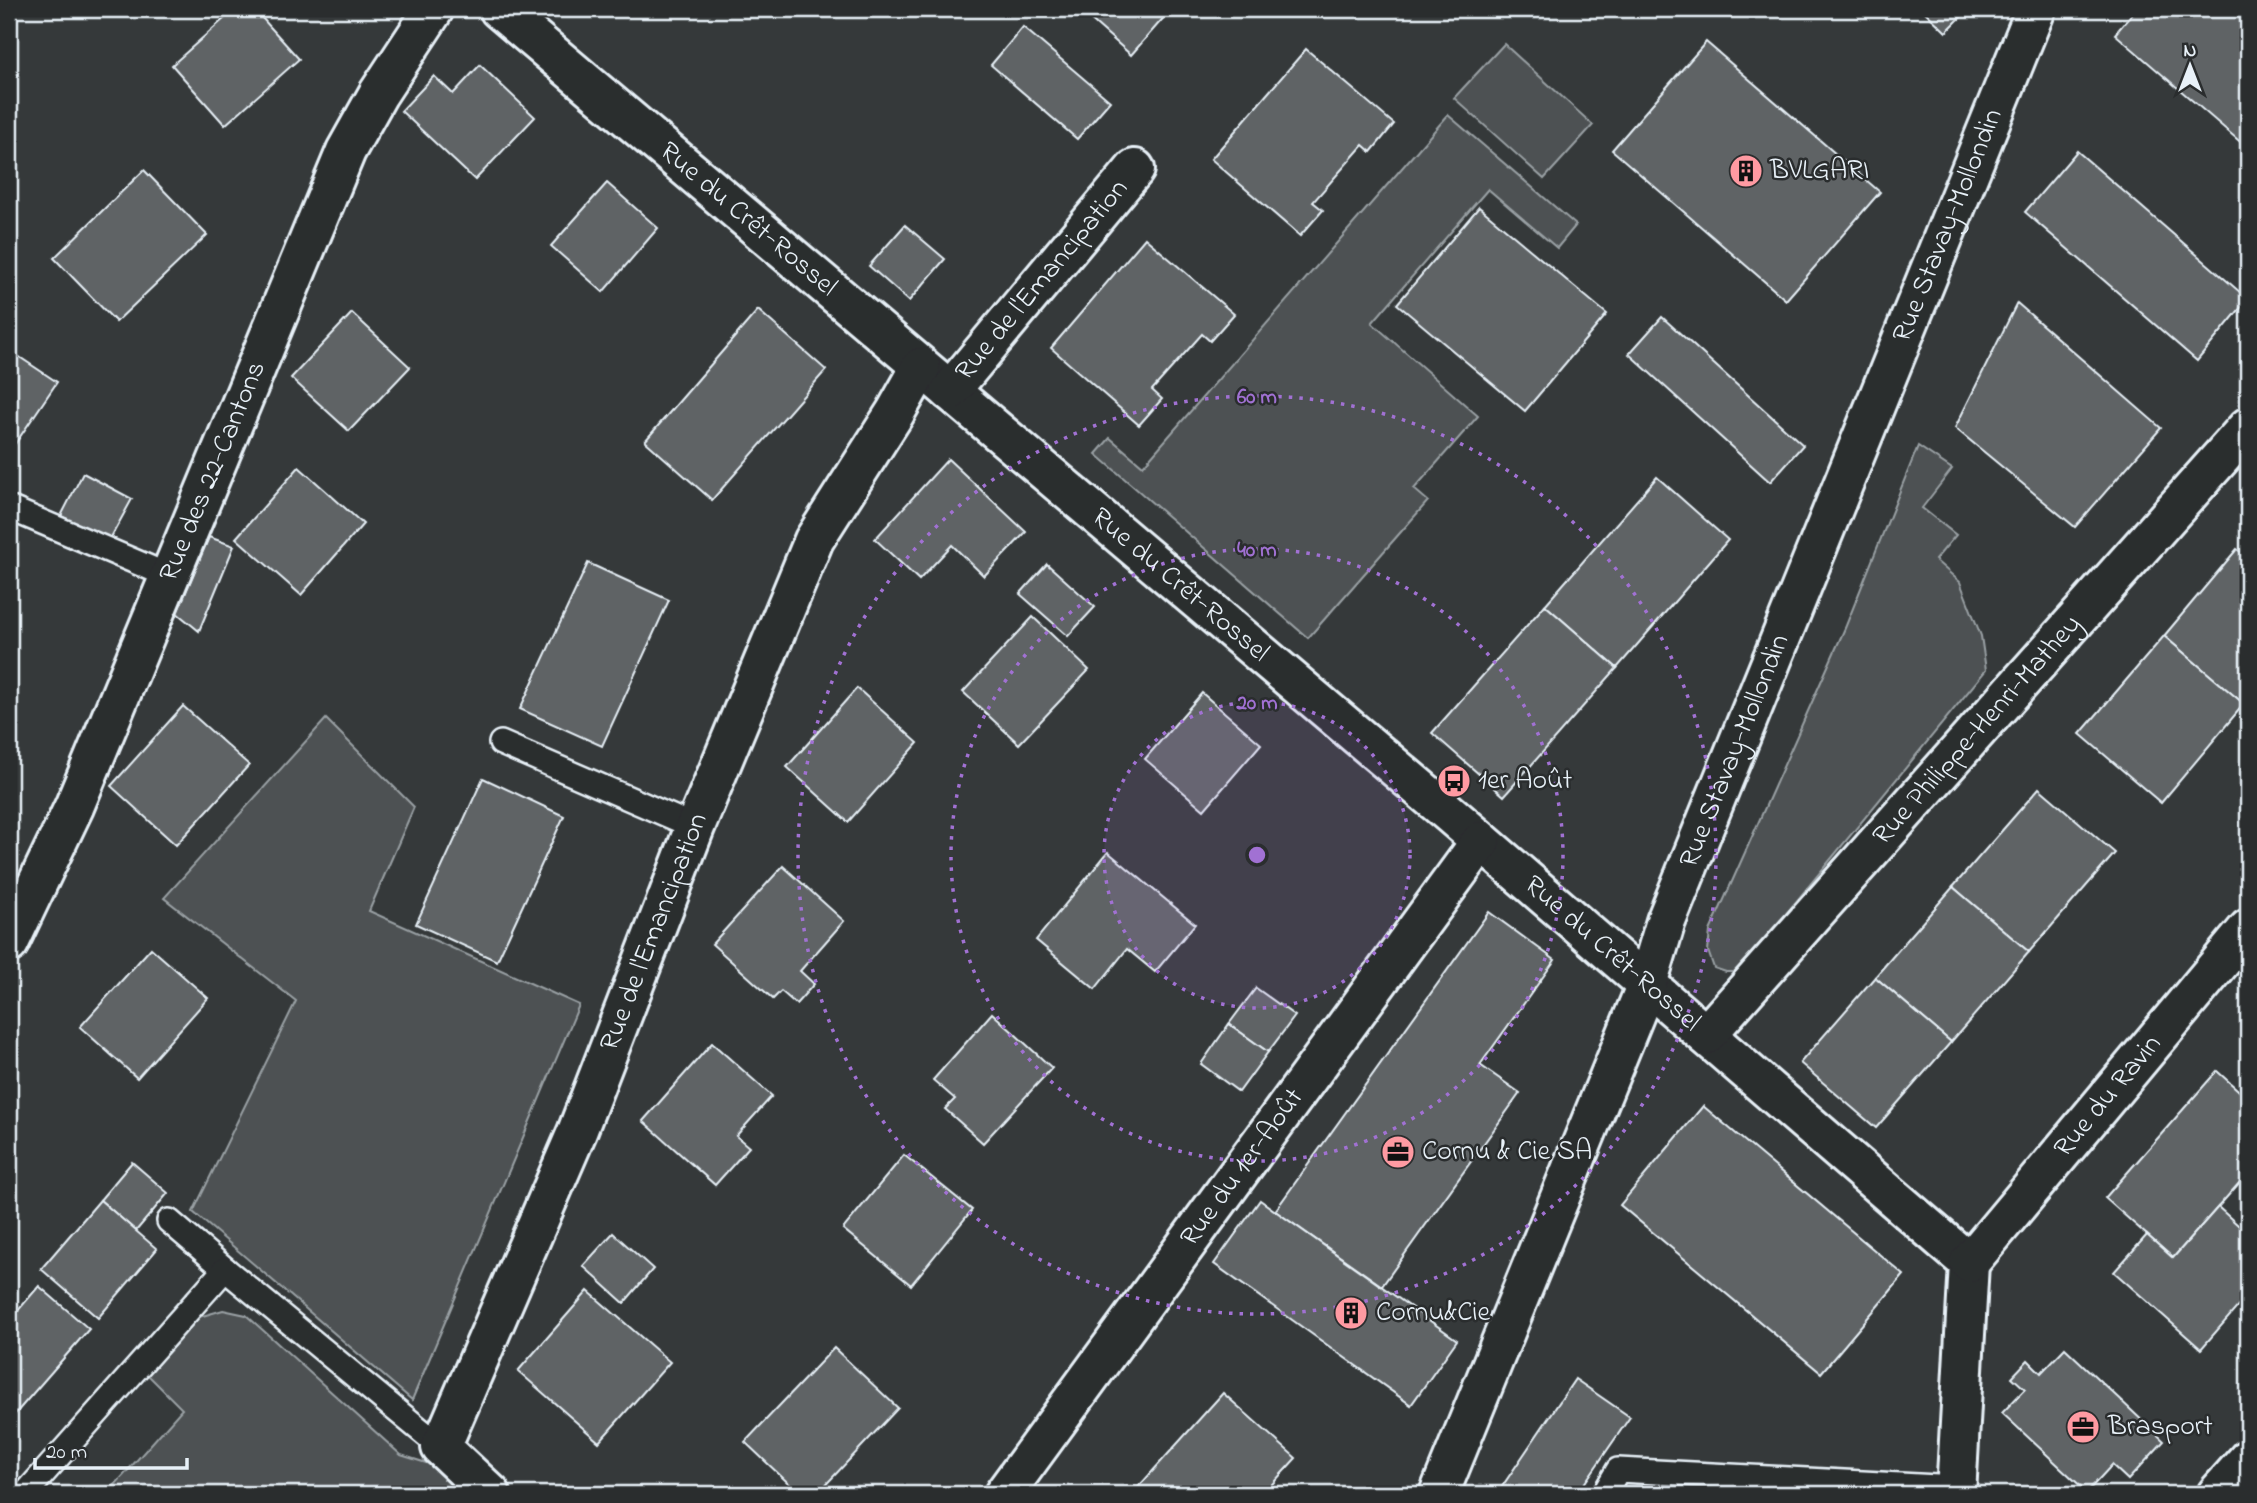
<svg xmlns="http://www.w3.org/2000/svg" width="2257" height="1503" viewBox="0 0 2257 1503" font-family="'Indie Flower',sans-serif">
  <rect width="100%" height="100%" fill="#35393a"/>
  <filter id="ink" filterUnits="userSpaceOnUse"><feTurbulence type="fractalNoise" baseFrequency=".0143" numOctaves="2"/><feDisplacementMap in="SourceGraphic" scale="14" xChannelSelector="R" yChannelSelector="G"/><feConvolveMatrix kernelMatrix="1 2 1 2 8 2 1 2 1" color-interpolation-filters="sRGB"/></filter>
  <g filter="url(#ink)">
    <!-- green -->
    <g fill="#4d5152" stroke="#9aa1a5" stroke-width="2">
      <path d="M 1504,44 L 1593,125 L 1544,179 L 1454,98 Z"/>
      <path d="M 1448,115 L 1576,225 L 1557,248 L 1488,189 L 1372,323 L 1478,416 L 1414,489 L 1428,501 L 1308,638 L 1096,454 L 1110,438 L 1143,466 Z"/>
      <path d="M 1918,446 L 1952,469 L 1922,508 L 1956,535 L 1935,560 L 1960,582 L 1981,636 L 1986,670 L 1749,959 L 1735,972 L 1726,972 L 1714,968 L 1708,951 L 1710,931 L 1845,628 Z"/>
      <path d="M 326,719 L 414,807 L 369,911 L 579,1005 L 412,1400 L 193,1212 L 296,1001 L 164,898 Z"/>
      <path d="M 223,1310 L 246,1315 L 401,1455 L 439,1467 L 467,1494 L 107,1494 L 182,1409 L 148,1375 L 199,1317 Z"/>
    </g>
    <!-- building -->
    <g fill="#5f6365" stroke="#e8f1f8" stroke-width="2">
      <path d="M 235,9 L 254,9 L 299,59 L 225,125 L 172,65 Z"/>
      <path d="M 1079,9 L 1162,9 L 1167,14 L 1131,55 Z"/>
      <path d="M 1922,9 L 1969,9 L 1946,32 Z"/>
      <path d="M 2136,9 L 2248,9 L 2248,143 L 2245,146 L 2115,34 Z"/>
      <path d="M 1023,27 L 1110,101 L 1077,139 L 991,65 Z"/>
      <path d="M 1706,42 L 1880,192 L 1786,300 L 1612,150 Z"/>
      <path d="M 1306,49 L 1394,124 L 1371,152 L 1363,145 L 1313,202 L 1323,210 L 1300,236 L 1211,159 Z"/>
      <path d="M 480,65 L 535,117 L 475,180 L 401,111 L 434,76 L 453,94 Z"/>
      <path d="M 2077,151 L 2248,299 L 2197,361 L 2025,212 Z"/>
      <path d="M 144,170 L 207,235 L 116,322 L 54,258 Z"/>
      <path d="M 607,183 L 658,228 L 603,292 L 551,246 Z"/>
      <path d="M 1479,207 L 1607,314 L 1525,411 L 1397,304 Z"/>
      <path d="M 905,225 L 945,259 L 909,301 L 869,266 Z"/>
      <path d="M 1145,238 L 1234,314 L 1210,341 L 1202,334 L 1152,390 L 1162,399 L 1139,425 L 1051,348 Z"/>
      <path d="M 2017,303 L 2161,428 L 2075,527 L 1955,428 Z"/>
      <path d="M 758,310 L 826,370 L 712,500 L 645,441 Z"/>
      <path d="M 352,313 L 410,367 L 349,431 L 291,378 Z"/>
      <path d="M 1662,317 L 1803,445 L 1770,482 L 1629,354 Z"/>
      <path d="M 9,350 L 57,382 L 9,453 Z"/>
      <path d="M 948,459 L 1026,532 L 984,576 L 952,545 L 919,580 L 875,539 Z"/>
      <path d="M 299,467 L 363,524 L 301,595 L 236,538 Z"/>
      <path d="M 83,473 L 132,499 L 109,541 L 61,516 Z"/>
      <path d="M 1657,477 L 1728,540 L 1617,668 L 1545,605 Z"/>
      <path d="M 209,537 L 234,546 L 199,631 L 177,613 Z"/>
      <path d="M 2237,549 L 2248,558 L 2248,700 L 2244,704 L 2164,636 Z"/>
      <path d="M 588,563 L 669,600 L 602,746 L 520,709 Z"/>
      <path d="M 1047,564 L 1095,607 L 1068,636 L 1020,594 Z"/>
      <path d="M 1545,605 L 1617,668 L 1504,796 L 1432,733 Z"/>
      <path d="M 1033,617 L 1089,670 L 1019,744 L 963,692 Z"/>
      <path d="M 2164,636 L 2244,704 L 2161,803 L 2080,734 Z"/>
      <path d="M 857,688 L 918,743 L 848,822 L 787,767 Z"/>
      <path d="M 1202,693 L 1261,744 L 1204,810 L 1145,759 Z"/>
      <path d="M 183,706 L 249,765 L 176,845 L 111,786 Z"/>
      <path d="M 483,778 L 564,816 L 497,961 L 416,924 Z"/>
      <path d="M 2039,788 L 2115,853 L 2029,952 L 1953,887 Z"/>
      <path d="M 1108,852 L 1195,924 L 1155,972 L 1127,949 L 1095,989 L 1036,940 Z"/>
      <path d="M 783,866 L 844,921 L 800,971 L 814,984 L 796,1004 L 781,991 L 773,999 L 712,944 Z"/>
      <path d="M 1953,887 L 2029,952 L 1951,1042 L 1875,977 Z"/>
      <path d="M 1489,912 L 1555,960 L 1480,1065 L 1520,1093 L 1382,1286 L 1275,1211 Z"/>
      <path d="M 151,948 L 208,998 L 137,1078 L 80,1027 Z"/>
      <path d="M 1875,977 L 1951,1042 L 1876,1128 L 1800,1063 Z"/>
      <path d="M 1256,988 L 1295,1016 L 1268,1052 L 1229,1024 Z"/>
      <path d="M 992,1013 L 1052,1068 L 983,1143 L 945,1109 L 955,1099 L 933,1080 Z"/>
      <path d="M 1229,1024 L 1268,1052 L 1239,1092 L 1201,1064 Z"/>
      <path d="M 712,1043 L 772,1096 L 736,1136 L 749,1147 L 715,1185 L 643,1121 Z"/>
      <path d="M 2217,1071 L 2248,1099 L 2248,1173 L 2173,1258 L 2105,1198 Z"/>
      <path d="M 1703,1106 L 1904,1275 L 1821,1373 L 1620,1205 Z"/>
      <path d="M 904,1155 L 972,1210 L 911,1285 L 843,1229 Z"/>
      <path d="M 132,1162 L 168,1193 L 136,1231 L 100,1200 Z"/>
      <path d="M 100,1200 L 157,1249 L 98,1318 L 41,1269 Z"/>
      <path d="M 1260,1200 L 1457,1340 L 1411,1405 L 1214,1264 Z"/>
      <path d="M 2218,1207 L 2248,1234 L 2248,1295 L 2201,1349 L 2114,1272 L 2147,1235 L 2173,1258 Z"/>
      <path d="M 613,1233 L 653,1269 L 624,1303 L 583,1266 Z"/>
      <path d="M 39,1286 L 89,1329 L 9,1421 L 9,1321 Z"/>
      <path d="M 588,1291 L 670,1362 L 599,1442 L 518,1371 Z"/>
      <path d="M 834,1348 L 898,1408 L 817,1494 L 800,1494 L 745,1442 Z"/>
      <path d="M 2065,1348 L 2164,1441 L 2128,1480 L 2112,1465 L 2087,1492 L 2002,1413 L 2025,1389 L 2012,1377 L 2028,1360 L 2041,1373 Z"/>
      <path d="M 1575,1379 L 1630,1417 L 1577,1494 L 1497,1494 Z"/>
      <path d="M 1223,1393 L 1296,1458 L 1263,1494 L 1132,1494 Z"/>
    </g>
    <g fill="none" stroke-linecap="round" stroke-linejoin="round">
      <defs>
        <g id="service">
          <path d="M 9,508 L 169,576"/>
          <path d="M 501,743 L 695,827"/>
          <path d="M 169,1221 L 225,1269"/>
          <path d="M 25,1494 L 225,1269 L 441,1447"/>
          <path d="M 1604,1494 L 1618,1470 L 1956,1488"/>
        </g>
        <g id="minor">
          <path id="s1" d="M 499,9 L 1450,814 L 1969,1263 L 1956,1494"/>
          <path id="s2" d="M 950,391 L 1135,169"/>
          <path id="s3" d="M 9,943 L 74,807 L 346,151 L 378,94 L 434,9"/>
          <path id="s4" d="M 1706,1035 L 2248,427"/>
          <path id="s5" d="M 1969,1263 L 2248,929"/>
          <path id="s6" d="M 491,1494 L 441,1447 L 577,1132 L 695,827 L 814,540 L 895,413 L 921,367"/>
          <path id="s7" d="M 1004,1494 L 1481,841"/>
          <path id="s8" d="M 1439,1494 L 1647,984 L 1666,921 L 2036,9"/>
          <path d="M 2217,1494 L 2248,1459"/>
        </g>
      </defs>
      <!-- service casing -->
      <use href="#service" stroke="#e8f1f8" stroke-width="28"/>
      <!-- minor casing -->
      <use href="#minor" stroke="#e8f1f8" stroke-width="44"/>
      <!-- service -->
      <use href="#service" stroke="#2a2d2e" stroke-width="23"/>
      <!-- minor -->
      <use href="#minor" stroke="#2a2d2e" stroke-width="38"/>
    </g>
  </g>
  <!-- distance rings -->
  <circle cx="1257" cy="855" r="153" fill="#a171d3" fill-opacity=".12"/>
  <g fill="none" stroke="#a171d3" stroke-width="3.5" stroke-dasharray="3.5 7">
    <circle cx="1257" cy="855" r="153"/>
    <circle cx="1257" cy="855" r="306"/>
    <circle cx="1257" cy="855" r="459"/>
  </g>
  <!-- icons -->
  <defs>
    <symbol id="building-disc" viewBox="-11 -11 22 22"><circle r="9.5" fill="#ff9aa2" stroke="#2a2d2e"/><path d="M-4-6H4V6H1V3H-1V6H-4ZM-2.5-4.3h1.7v1.8h-1.7ZM.8-4.3h1.7v1.8H.8ZM-2.5-1h1.7V.8h-1.7ZM.8-1h1.7V.8H.8Z" fill="#111"/></symbol>
    <symbol id="bus-disc" viewBox="-11 -11 22 22"><circle r="9.5" fill="#ff9aa2" stroke="#2a2d2e"/><path d="M-5-6H5V4H4V6H2V4H-2V6H-4V4H-5ZM-3.5-4V0h7V-4ZM-3.5 1.2v1.5H-2V1.2ZM2 1.2v1.5H3.5V1.2Z" fill="#111"/></symbol>
    <symbol id="office-disc" viewBox="-11 -11 22 22"><circle r="9.5" fill="#ff9aa2" stroke="#2a2d2e"/><path d="M-6-3h4V-5.5h4V-3h4V5H-6ZM-1-4.5V-3h2v-1.5ZM-6 0V1H6V0Z" fill="#111"/></symbol>
  </defs>
  <g fill-rule="evenodd">
    <use href="#building-disc" x="1727" y="152" width="38" height="38"/>
    <use href="#bus-disc" x="1435" y="762" width="38" height="38"/>
    <use href="#office-disc" x="1379" y="1133" width="38" height="38"/>
    <use href="#building-disc" x="1332" y="1294" width="38" height="38"/>
    <use href="#office-disc" x="2064" y="1408" width="38" height="38"/>
  </g>
  <g text-anchor="middle" dominant-baseline="central" stroke-width="5" stroke-linejoin="round" paint-order="stroke">
    <!-- poi labels -->
    <g font-size="28" fill="#e8f1f8" stroke="#2a2d2e" text-anchor="start">
      <text x="1770" y="171">BVLGARI</text>
      <text x="1478" y="781">1er Août</text>
      <text x="1422" y="1152">Cornu &amp; Cie SA</text>
      <text x="1376" y="1313">Cornu&amp;Cie</text>
      <text x="2108" y="1427">Brasport</text>
    </g>
    <!-- street labels -->
    <g font-size="28" fill="#e8f1f8" stroke="#2a2d2e">
      <text stroke="none"><textPath href="#s1" startOffset="326">Rue du Crêt-Rossel</textPath></text>
      <text stroke="none"><textPath href="#s8" startOffset="1367">Rue Stavay-Mollondin</textPath></text>
      <text stroke="none"><textPath href="#s2" startOffset="144">Rue de l'Emancipation</textPath></text>
      <text stroke="none"><textPath href="#s3" startOffset="514">Rue des 22-Cantons</textPath></text>
      <text stroke="none"><textPath href="#s1" startOffset="892">Rue du Crêt-Rossel</textPath></text>
      <text stroke="none"><textPath href="#s4" startOffset="408">Rue Philippe-Henri-Mathey</textPath></text>
      <text stroke="none"><textPath href="#s8" startOffset="800">Rue Stavay-Mollondin</textPath></text>
      <text stroke="none"><textPath href="#s6" startOffset="626">Rue de l'Emancipation</textPath></text>
      <text stroke="none"><textPath href="#s1" startOffset="1460">Rue du Crêt-Rossel</textPath></text>
      <text stroke="none"><textPath href="#s5" startOffset="217">Rue du Ravin</textPath></text>
      <text stroke="none"><textPath href="#s7" startOffset="404">Rue du 1er-Août</textPath></text>
    </g>
  </g>
  <circle cx="1257" cy="855" r="10" fill="#a171d3" stroke="#2a2d2e" stroke-width="3.5"/>
  <g font-size="21" text-anchor="middle" font-weight="bold" fill="#a171d3" stroke="#2a2d2e" stroke-width="5" stroke-linejoin="round" paint-order="stroke">
    <text x="1257" y="403">60 m</text>
    <text x="1257" y="556">40 m</text>
    <text x="1257" y="709">20 m</text>
  </g>
  <!-- margin -->
  <rect width="2257" height="1503" fill="none" stroke="#2a2d2e" stroke-width="35"/>
  <rect x="18" y="18" width="2222" height="1468" fill="none" stroke="#e8f1f8" stroke-width="2.5" filter="url(#ink)"/>
  <!-- north arrow -->
  <g transform="translate(2190 66)" stroke="#2a2d2e" stroke-width="5" paint-order="stroke">
  <path d="M0-5L12 26L0 18L-12 26Z" fill="#e8f1f8"/>
  <text y="-10" font-size="19" font-weight="bold" text-anchor="middle" fill="#e8f1f8">N</text>
  </g>
  <!-- scale -->
  <path d="M35 1458v10h152v-10" fill="none" stroke="#e8f1f8" stroke-width="3.5"/>
  <text x="46" y="1458" font-size="21" fill="#e8f1f8" stroke="#2a2d2e" stroke-width="5" paint-order="stroke">20 m</text>
</svg>
